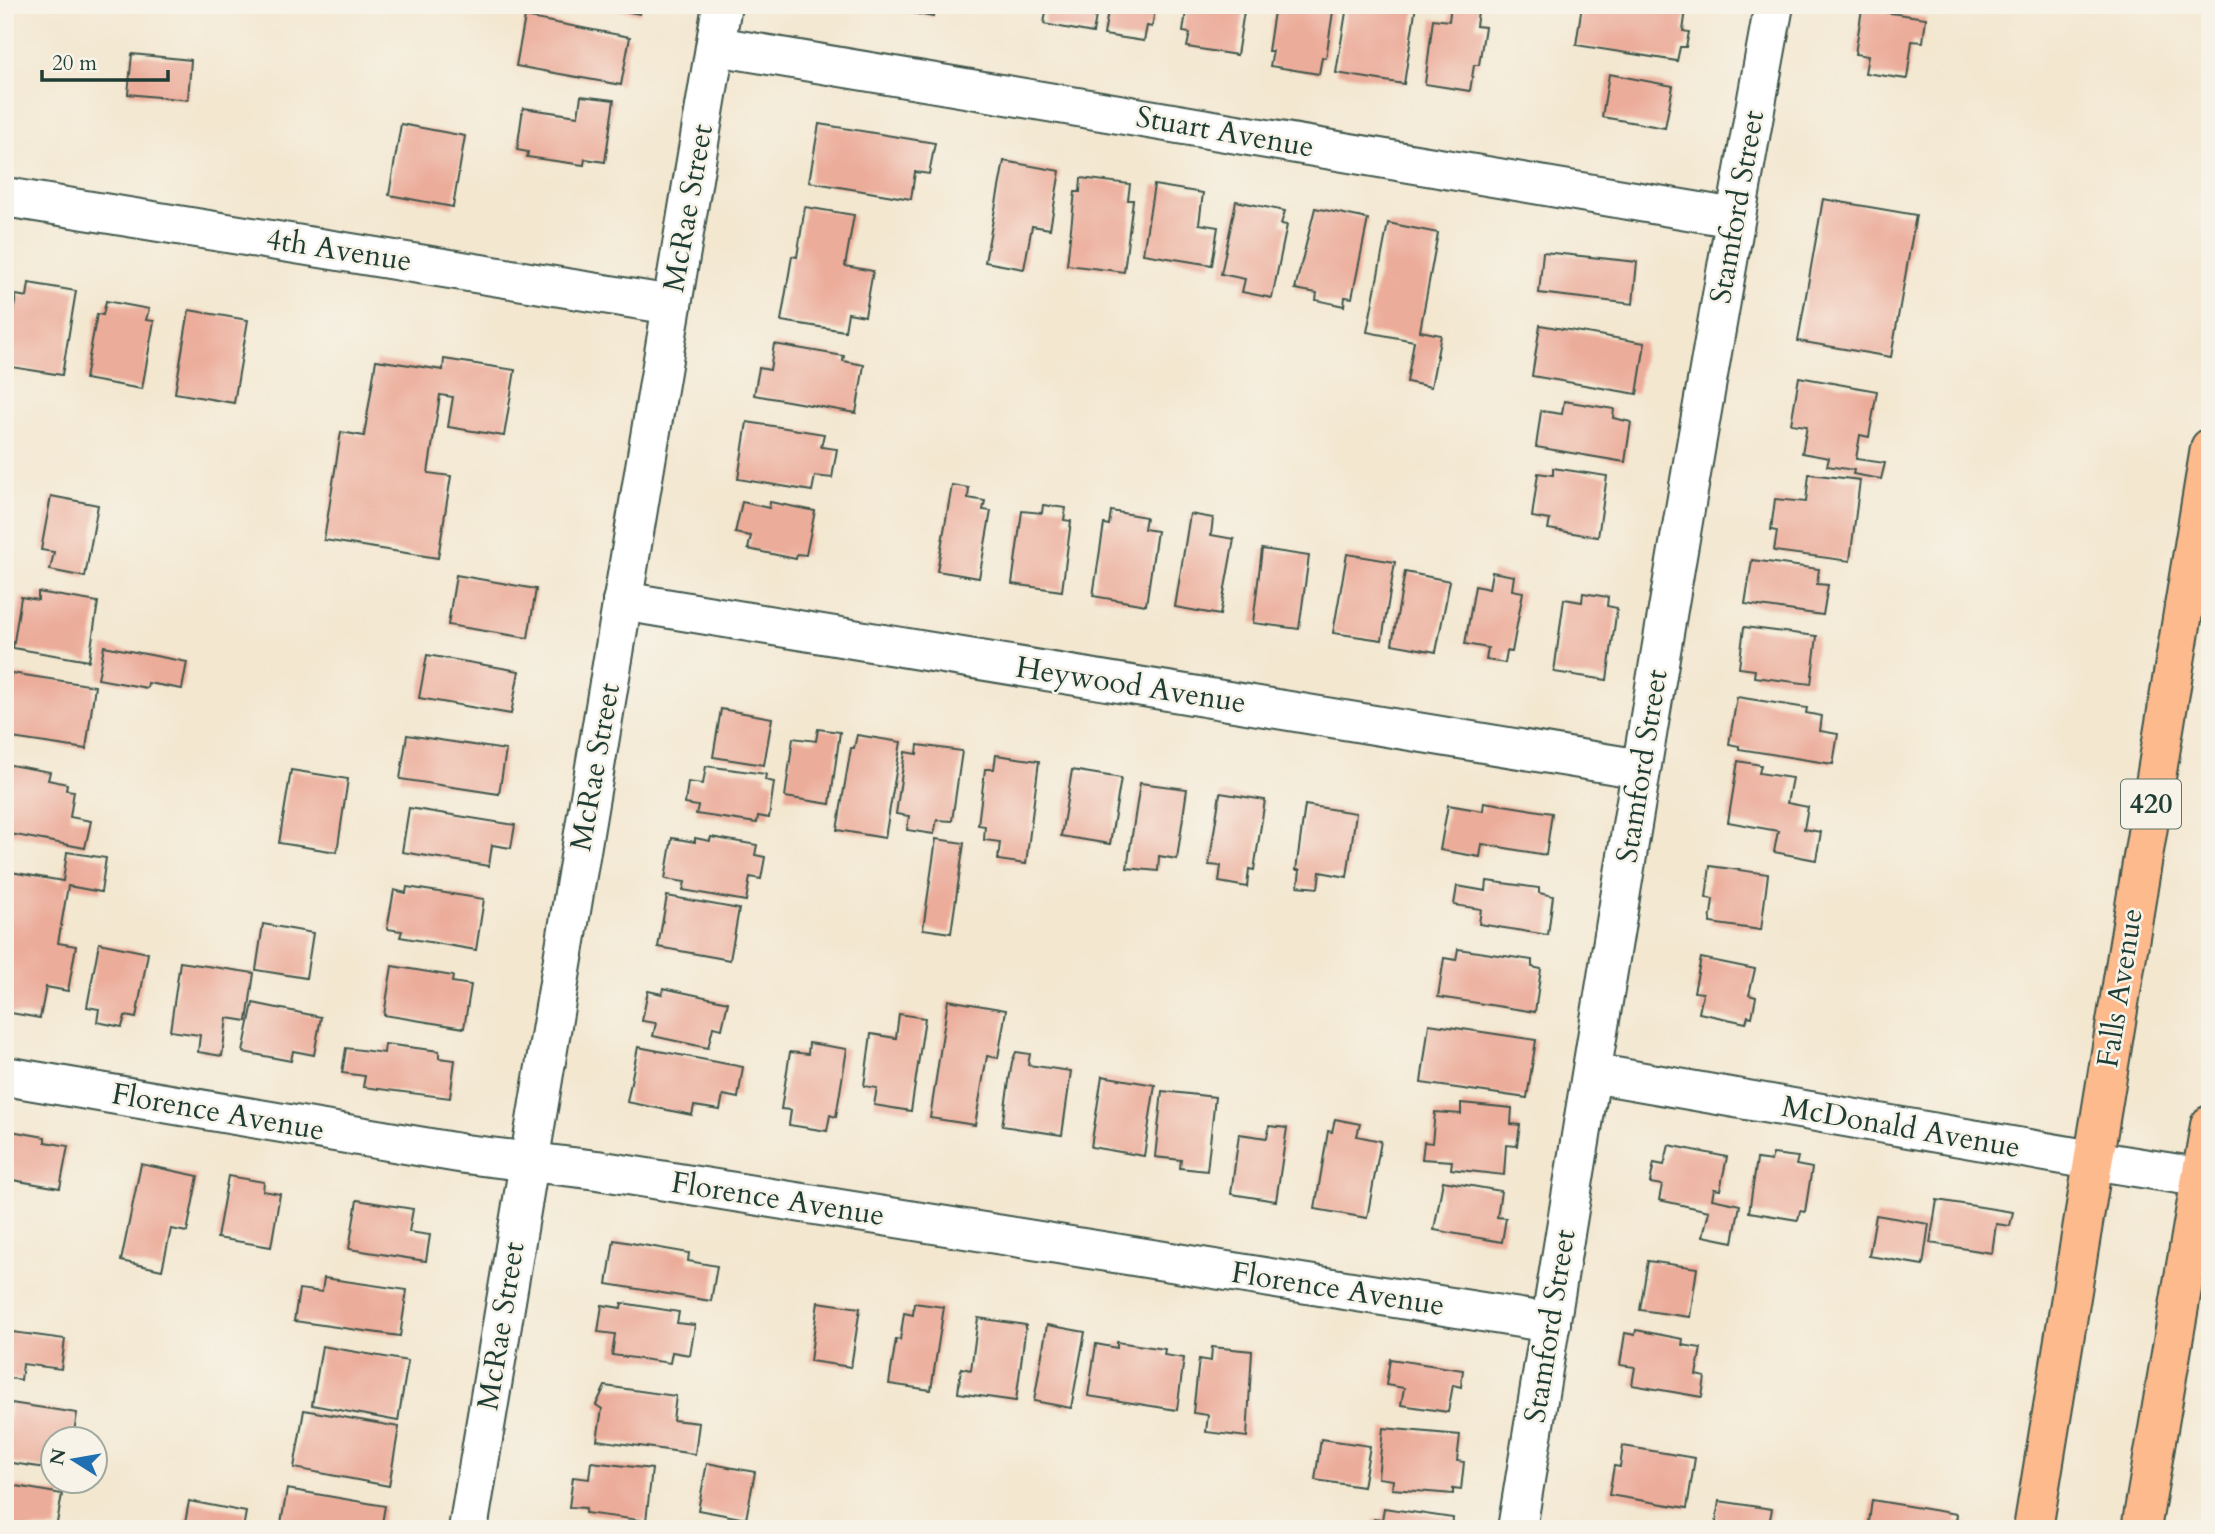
<svg xmlns="http://www.w3.org/2000/svg" width="2215" height="1534" viewBox="0 0 2215 1534" font-family="Cardo,serif">
  <rect width="100%" height="100%" fill="#f7f3e8"/>
  <filter id="ink" filterUnits="userSpaceOnUse"><feTurbulence type="fractalNoise" baseFrequency=".0143" numOctaves="2"/><feDisplacementMap in="SourceGraphic" scale="14" xChannelSelector="R" yChannelSelector="G"/><feConvolveMatrix kernelMatrix="1 2 1 2 8 2 1 2 1" color-interpolation-filters="sRGB"/></filter>
  <filter id="wash" filterUnits="userSpaceOnUse"><feTurbulence type="fractalNoise" baseFrequency=".00686" numOctaves="4" result="noise"/><feDisplacementMap in="SourceGraphic" scale="28" xChannelSelector="R" yChannelSelector="G"/><feGaussianBlur stdDeviation="1.57" result="paint"/><feColorMatrix in="noise" values="0 0 0 0 0 0 0 0 0 0 0 0 0 0 0 0 0 1.4 0 .05"/><feComposite in="paint" operator="in"/></filter>
  <g filter="url(#wash)">
    <rect width="100%" height="100%" fill="#f3e7d0"/>
    <g id="blocks">
      <!-- building -->
      <g fill="#ecac9a">
        <path d="M 594,5 L 642,5 L 640,14 Z"/>
        <path d="M 874,5 L 935,5 L 933,17 Z"/>
        <path d="M 1047,5 L 1098,5 L 1093,33 L 1044,24 Z"/>
        <path d="M 1109,5 L 1156,5 L 1152,27 L 1147,26 L 1144,41 L 1104,35 Z"/>
        <path d="M 1187,5 L 1245,5 L 1237,55 L 1187,47 L 1190,33 L 1183,32 Z"/>
        <path d="M 1275,5 L 1334,5 L 1326,58 L 1322,57 L 1319,74 L 1270,66 L 1273,51 L 1268,51 Z"/>
        <path d="M 1373,5 L 1416,5 L 1404,84 L 1336,73 L 1347,6 L 1372,9 Z"/>
        <path d="M 1451,5 L 1479,5 L 1476,26 L 1485,27 L 1479,65 L 1474,65 L 1470,91 L 1425,84 L 1433,19 L 1449,21 Z"/>
        <path d="M 1582,5 L 1657,5 L 1686,10 L 1683,31 L 1689,32 L 1686,47 L 1680,47 L 1677,61 L 1576,45 Z"/>
        <path d="M 1862,9 L 1926,18 L 1923,42 L 1912,41 L 1907,79 L 1865,73 L 1868,56 L 1855,54 Z"/>
        <path d="M 525,17 L 630,37 L 621,85 L 516,66 Z"/>
        <path d="M 132,54 L 191,60 L 188,100 L 128,94 Z"/>
        <path d="M 1609,74 L 1673,86 L 1665,128 L 1602,117 Z"/>
        <path d="M 581,96 L 614,100 L 605,162 L 585,159 L 584,165 L 527,157 L 528,152 L 517,150 L 523,108 L 578,116 Z"/>
        <path d="M 401,124 L 465,136 L 453,207 L 389,195 Z"/>
        <path d="M 819,124 L 935,143 L 929,174 L 915,172 L 911,199 L 809,182 Z"/>
        <path d="M 1004,161 L 1060,171 L 1050,229 L 1032,226 L 1024,269 L 985,262 Z"/>
        <path d="M 1081,178 L 1130,184 L 1128,200 L 1133,200 L 1124,272 L 1067,265 L 1075,192 L 1080,192 Z"/>
        <path d="M 1154,185 L 1203,193 L 1199,224 L 1218,227 L 1212,265 L 1143,254 Z"/>
        <path d="M 1823,199 L 1916,215 L 1891,357 L 1798,341 Z"/>
        <path d="M 1236,201 L 1285,211 L 1281,224 L 1287,225 L 1272,298 L 1242,292 L 1245,279 L 1221,274 Z"/>
        <path d="M 805,207 L 854,215 L 845,266 L 873,271 L 865,316 L 848,313 L 845,331 L 781,321 L 792,256 L 797,257 Z"/>
        <path d="M 1315,208 L 1368,219 L 1352,298 L 1345,297 L 1344,306 L 1316,300 L 1317,293 L 1295,289 Z"/>
        <path d="M 1388,223 L 1438,233 L 1420,331 L 1441,335 L 1431,387 L 1407,382 L 1414,341 L 1367,332 Z"/>
        <path d="M 1543,252 L 1637,262 L 1633,304 L 1539,293 Z"/>
        <path d="M 29,283 L 76,291 L 62,375 L 5,366 L 16,295 L 27,297 Z"/>
        <path d="M 106,301 L 149,309 L 146,320 L 154,321 L 142,389 L 85,379 L 97,314 L 103,315 Z"/>
        <path d="M 189,310 L 248,320 L 234,403 L 175,393 Z"/>
        <path d="M 1540,325 L 1645,343 L 1637,394 L 1532,376 Z"/>
        <path d="M 774,344 L 844,356 L 843,361 L 864,365 L 856,413 L 754,395 L 759,368 L 770,370 Z"/>
        <path d="M 444,359 L 515,370 L 504,436 L 448,427 L 453,397 L 440,395 L 428,473 L 451,476 L 438,558 L 324,540 L 341,432 L 364,436 L 376,360 L 443,370 Z"/>
        <path d="M 1799,377 L 1877,391 L 1869,437 L 1860,435 L 1856,459 L 1885,463 L 1881,479 L 1853,474 L 1854,470 L 1827,466 L 1829,458 L 1802,453 L 1807,426 L 1791,424 Z"/>
        <path d="M 1564,401 L 1614,409 L 1613,418 L 1631,422 L 1625,462 L 1536,447 L 1541,411 L 1562,414 Z"/>
        <path d="M 747,422 L 824,434 L 821,447 L 837,449 L 832,478 L 815,476 L 812,491 L 738,479 Z"/>
        <path d="M 1553,468 L 1607,476 L 1598,537 L 1548,529 L 1550,520 L 1532,517 L 1538,473 L 1553,475 Z"/>
        <path d="M 1809,474 L 1860,480 L 1850,561 L 1774,551 L 1777,531 L 1771,530 L 1775,499 L 1806,502 Z"/>
        <path d="M 952,485 L 969,488 L 968,498 L 985,501 L 983,510 L 991,511 L 979,578 L 937,571 Z"/>
        <path d="M 51,496 L 98,505 L 85,577 L 50,570 L 54,552 L 41,550 Z"/>
        <path d="M 742,502 L 769,508 L 770,502 L 815,511 L 806,555 L 797,554 L 796,559 L 748,549 L 751,536 L 735,533 Z"/>
        <path d="M 1043,505 L 1066,508 L 1064,520 L 1071,521 L 1062,591 L 1012,584 L 1022,511 L 1042,513 Z"/>
        <path d="M 1111,511 L 1146,517 L 1144,529 L 1157,531 L 1146,605 L 1093,596 L 1104,524 L 1109,525 Z"/>
        <path d="M 1190,514 L 1213,518 L 1211,535 L 1234,539 L 1220,615 L 1175,607 Z"/>
        <path d="M 1262,549 L 1309,556 L 1299,629 L 1253,623 Z"/>
        <path d="M 1347,554 L 1395,562 L 1382,640 L 1333,633 Z"/>
        <path d="M 1752,560 L 1819,569 L 1817,584 L 1828,585 L 1823,615 L 1745,604 Z"/>
        <path d="M 1405,572 L 1450,581 L 1436,652 L 1392,644 Z"/>
        <path d="M 1492,572 L 1514,576 L 1512,590 L 1523,592 L 1512,652 L 1507,651 L 1505,663 L 1486,660 L 1488,648 L 1465,644 L 1475,586 L 1489,589 Z"/>
        <path d="M 456,575 L 536,589 L 528,638 L 448,625 Z"/>
        <path d="M 38,592 L 98,602 L 89,661 L 13,648 L 21,597 L 38,600 Z"/>
        <path d="M 1583,593 L 1608,597 L 1607,606 L 1617,608 L 1607,680 L 1554,672 L 1564,599 L 1582,602 Z"/>
        <path d="M 1744,627 L 1817,636 L 1811,684 L 1754,677 L 1755,670 L 1739,668 Z"/>
        <path d="M 104,646 L 187,662 L 182,689 L 148,683 L 147,688 L 98,679 Z"/>
        <path d="M 427,655 L 519,671 L 511,714 L 419,698 Z"/>
        <path d="M 11,673 L 95,686 L 86,749 L 5,737 L 5,712 Z"/>
        <path d="M 1737,697 L 1807,708 L 1806,713 L 1822,716 L 1820,731 L 1838,734 L 1833,764 L 1739,749 L 1739,746 L 1729,744 Z"/>
        <path d="M 721,709 L 772,718 L 764,765 L 713,757 Z"/>
        <path d="M 818,729 L 840,732 L 830,804 L 785,797 L 793,738 L 816,741 Z"/>
        <path d="M 407,735 L 506,750 L 499,794 L 400,779 Z"/>
        <path d="M 857,735 L 901,742 L 885,838 L 837,830 L 851,748 L 854,748 Z"/>
        <path d="M 918,745 L 962,751 L 952,821 L 937,820 L 934,834 L 907,830 L 909,816 L 896,814 L 905,752 L 917,754 Z"/>
        <path d="M 996,755 L 1039,761 L 1026,864 L 998,860 L 1000,842 L 984,840 L 985,826 L 978,825 L 985,769 L 994,769 Z"/>
        <path d="M 1738,761 L 1761,765 L 1759,773 L 1792,778 L 1787,803 L 1808,807 L 1804,829 L 1821,832 L 1816,860 L 1774,852 L 1778,831 L 1728,822 Z"/>
        <path d="M 5,764 L 50,772 L 48,780 L 67,784 L 66,790 L 74,791 L 70,817 L 91,821 L 85,848 L 5,833 Z"/>
        <path d="M 706,766 L 766,774 L 765,780 L 774,782 L 769,818 L 758,816 L 757,823 L 696,814 L 698,806 L 685,804 L 688,782 L 703,784 Z"/>
        <path d="M 291,770 L 348,779 L 337,852 L 279,843 Z"/>
        <path d="M 1072,770 L 1121,778 L 1110,844 L 1061,836 Z"/>
        <path d="M 1140,783 L 1187,789 L 1177,859 L 1159,856 L 1158,871 L 1127,868 Z"/>
        <path d="M 1220,793 L 1265,800 L 1254,870 L 1249,869 L 1247,887 L 1219,882 L 1221,866 L 1209,865 Z"/>
        <path d="M 1484,802 L 1552,813 L 1546,855 L 1482,844 L 1480,857 L 1440,850 L 1448,805 L 1483,811 Z"/>
        <path d="M 1305,805 L 1356,813 L 1347,877 L 1320,872 L 1318,888 L 1298,886 L 1300,870 L 1296,870 Z"/>
        <path d="M 409,808 L 515,825 L 511,848 L 492,845 L 489,866 L 402,852 Z"/>
        <path d="M 711,837 L 757,845 L 755,855 L 765,857 L 761,879 L 750,877 L 746,901 L 683,890 L 685,882 L 665,879 L 672,838 L 695,842 L 695,838 L 710,841 Z"/>
        <path d="M 936,839 L 964,843 L 951,933 L 923,929 Z"/>
        <path d="M 67,852 L 106,858 L 101,892 L 68,886 L 58,943 L 76,946 L 68,991 L 46,987 L 40,1018 L 5,1012 L 5,871 L 63,881 Z"/>
        <path d="M 1710,866 L 1768,874 L 1761,930 L 1710,923 L 1713,899 L 1706,898 Z"/>
        <path d="M 1487,881 L 1539,888 L 1539,893 L 1553,896 L 1548,935 L 1479,924 L 1481,909 L 1454,905 L 1457,886 L 1486,891 Z"/>
        <path d="M 407,887 L 484,899 L 476,950 L 400,937 L 402,931 L 387,929 L 394,890 L 406,893 Z"/>
        <path d="M 667,896 L 739,909 L 730,960 L 658,947 Z"/>
        <path d="M 263,924 L 313,933 L 306,978 L 256,970 Z"/>
        <path d="M 99,943 L 148,953 L 136,1018 L 125,1016 L 122,1027 L 97,1022 L 99,1009 L 87,1007 Z"/>
        <path d="M 1458,949 L 1532,960 L 1532,967 L 1541,969 L 1535,1012 L 1438,997 L 1444,958 L 1456,960 Z"/>
        <path d="M 1701,958 L 1755,969 L 1749,995 L 1756,997 L 1752,1017 L 1748,1016 L 1746,1023 L 1699,1013 L 1703,993 L 1694,992 Z"/>
        <path d="M 180,962 L 254,973 L 247,1021 L 227,1018 L 222,1056 L 198,1052 L 200,1035 L 170,1031 Z"/>
        <path d="M 392,966 L 453,976 L 452,982 L 471,985 L 464,1028 L 384,1015 Z"/>
        <path d="M 663,988 L 728,1002 L 722,1029 L 713,1027 L 708,1048 L 653,1036 L 656,1023 L 642,1021 L 648,991 L 662,994 Z"/>
        <path d="M 948,1000 L 1006,1010 L 998,1058 L 987,1056 L 975,1125 L 930,1118 Z"/>
        <path d="M 253,1003 L 321,1017 L 314,1055 L 293,1051 L 291,1061 L 243,1052 Z"/>
        <path d="M 899,1014 L 925,1018 L 911,1111 L 874,1105 L 877,1088 L 864,1086 L 871,1034 L 896,1038 Z"/>
        <path d="M 1429,1024 L 1536,1040 L 1527,1098 L 1421,1083 Z"/>
        <path d="M 809,1043 L 847,1049 L 836,1117 L 830,1115 L 827,1131 L 789,1125 L 791,1110 L 781,1109 L 790,1052 L 808,1054 Z"/>
        <path d="M 385,1044 L 439,1051 L 439,1058 L 455,1060 L 450,1098 L 363,1087 L 365,1076 L 342,1073 L 346,1048 L 384,1053 Z"/>
        <path d="M 638,1047 L 743,1067 L 738,1098 L 723,1095 L 720,1110 L 694,1106 L 692,1115 L 627,1102 Z"/>
        <path d="M 1016,1052 L 1030,1054 L 1028,1065 L 1071,1071 L 1062,1135 L 1002,1126 L 1012,1062 Z"/>
        <path d="M 1102,1076 L 1155,1085 L 1144,1156 L 1091,1147 Z"/>
        <path d="M 1162,1091 L 1215,1097 L 1207,1171 L 1180,1168 L 1181,1160 L 1155,1157 Z"/>
        <path d="M 1461,1103 L 1512,1108 L 1511,1124 L 1520,1125 L 1517,1146 L 1506,1145 L 1504,1175 L 1451,1169 L 1452,1161 L 1422,1159 L 1424,1142 L 1432,1143 L 1435,1112 L 1461,1114 Z"/>
        <path d="M 1335,1119 L 1360,1124 L 1357,1136 L 1381,1141 L 1367,1218 L 1315,1209 L 1328,1131 L 1332,1132 Z"/>
        <path d="M 1269,1126 L 1287,1128 L 1276,1201 L 1231,1194 L 1239,1134 L 1267,1138 Z"/>
        <path d="M 5,1130 L 45,1137 L 45,1142 L 68,1146 L 60,1188 L 12,1180 L 9,1195 L 5,1194 Z"/>
        <path d="M 1669,1145 L 1727,1157 L 1720,1190 L 1714,1189 L 1712,1199 L 1740,1205 L 1733,1242 L 1703,1236 L 1709,1211 L 1659,1200 L 1662,1185 L 1650,1183 L 1654,1163 L 1664,1165 Z"/>
        <path d="M 1773,1154 L 1798,1157 L 1796,1165 L 1812,1168 L 1805,1212 L 1800,1211 L 1798,1220 L 1749,1212 L 1757,1159 L 1771,1161 Z"/>
        <path d="M 141,1164 L 198,1176 L 187,1232 L 171,1229 L 162,1270 L 121,1261 Z"/>
        <path d="M 228,1176 L 264,1182 L 263,1191 L 280,1194 L 271,1247 L 217,1238 Z"/>
        <path d="M 1443,1181 L 1501,1191 L 1497,1217 L 1506,1218 L 1502,1242 L 1434,1230 Z"/>
        <path d="M 357,1200 L 413,1209 L 409,1232 L 430,1235 L 426,1261 L 349,1249 Z"/>
        <path d="M 1937,1200 L 2013,1212 L 2010,1226 L 1996,1224 L 1992,1253 L 1930,1243 Z"/>
        <path d="M 1876,1215 L 1929,1224 L 1923,1265 L 1869,1256 Z"/>
        <path d="M 614,1240 L 689,1253 L 688,1261 L 717,1266 L 711,1301 L 607,1284 Z"/>
        <path d="M 1648,1261 L 1697,1268 L 1690,1317 L 1640,1310 Z"/>
        <path d="M 324,1278 L 407,1290 L 400,1336 L 294,1321 L 299,1289 L 322,1292 Z"/>
        <path d="M 818,1302 L 860,1308 L 851,1367 L 810,1361 Z"/>
        <path d="M 622,1303 L 679,1312 L 677,1323 L 695,1325 L 690,1355 L 672,1352 L 670,1363 L 612,1355 L 615,1334 L 598,1332 L 602,1305 L 621,1308 Z"/>
        <path d="M 914,1303 L 944,1307 L 931,1390 L 889,1384 L 896,1339 L 900,1340 L 904,1313 L 913,1315 Z"/>
        <path d="M 978,1318 L 1026,1325 L 1016,1401 L 958,1393 L 961,1368 L 971,1370 Z"/>
        <path d="M 1047,1325 L 1085,1332 L 1071,1408 L 1034,1401 Z"/>
        <path d="M 1636,1330 L 1683,1339 L 1682,1345 L 1701,1348 L 1696,1375 L 1705,1377 L 1702,1397 L 1632,1385 L 1635,1367 L 1620,1365 L 1625,1333 L 1635,1335 Z"/>
        <path d="M 5,1331 L 65,1339 L 61,1369 L 23,1364 L 21,1380 L 5,1377 Z"/>
        <path d="M 1117,1342 L 1165,1349 L 1164,1355 L 1184,1358 L 1177,1410 L 1088,1396 L 1096,1344 L 1117,1348 Z"/>
        <path d="M 322,1346 L 408,1361 L 398,1421 L 312,1405 Z"/>
        <path d="M 1212,1347 L 1252,1351 L 1247,1437 L 1206,1432 L 1208,1415 L 1193,1413 L 1199,1359 L 1211,1361 Z"/>
        <path d="M 1390,1359 L 1463,1370 L 1461,1387 L 1453,1385 L 1448,1412 L 1401,1405 L 1404,1388 L 1386,1385 Z"/>
        <path d="M 605,1386 L 676,1396 L 673,1420 L 699,1423 L 695,1454 L 597,1440 L 602,1409 L 596,1405 Z"/>
        <path d="M 11,1403 L 77,1413 L 74,1433 L 88,1435 L 88,1440 L 52,1440 L 52,1469 L 5,1462 L 5,1440 Z"/>
        <path d="M 304,1410 L 399,1427 L 389,1486 L 294,1468 Z"/>
        <path d="M 1383,1428 L 1460,1435 L 1457,1461 L 1464,1462 L 1461,1490 L 1453,1489 L 1453,1494 L 1392,1489 L 1393,1480 L 1378,1478 Z"/>
        <path d="M 1321,1439 L 1370,1446 L 1363,1487 L 1315,1480 Z"/>
        <path d="M 1623,1446 L 1695,1458 L 1687,1508 L 1609,1495 L 1614,1466 L 1620,1467 Z"/>
        <path d="M 591,1462 L 652,1469 L 646,1521 L 585,1513 L 586,1508 L 569,1507 L 573,1477 L 589,1479 Z"/>
        <path d="M 707,1463 L 755,1472 L 746,1519 L 698,1510 Z"/>
        <path d="M 5,1484 L 62,1494 L 56,1529 L 5,1529 Z"/>
        <path d="M 287,1489 L 385,1506 L 381,1529 L 280,1529 Z"/>
        <path d="M 1872,1500 L 1957,1514 L 1956,1522 L 1968,1524 L 1968,1529 L 1868,1529 Z"/>
        <path d="M 189,1501 L 246,1512 L 243,1529 L 184,1529 Z"/>
        <path d="M 1719,1501 L 1772,1509 L 1768,1529 L 1715,1529 Z"/>
        <path d="M 1384,1508 L 1453,1518 L 1452,1529 L 1373,1529 L 1374,1519 L 1382,1520 Z"/>
      </g>
    </g>
  </g>
  <g filter="url(#ink)">
    <use href="#blocks" fill-opacity="0" stroke="#3f564b" stroke-width="2"/>
    <g fill="none" stroke-linecap="round" stroke-linejoin="round">
      <defs>
        <g id="minor">
          <path d="M 716,46 L 1735,218"/>
          <path d="M 5,197 L 672,305"/>
          <path d="M 622,601 L 1641,769"/>
          <path d="M 1592,1073 L 2092,1160"/>
          <path d="M 5,1076 L 465,1154 L 597,1170 L 1551,1323"/>
          <path d="M 1517,1529 C 1600,1020 1681,512 1774,5"/>
        </g>
        <g id="tertiary">
          <path d="M 2092,1160 L 2210,1179"/>
          <path d="M 468,1529 L 722,5"/>
        </g>
        <g id="trunk">
          <path d="M 2033,1529 L 2210,448"/>
          <path d="M 2141,1529 L 2210,1125"/>
        </g>
      </defs>
      <!-- minor casing -->
      <use href="#minor" stroke="#3f564b" stroke-width="42"/>
      <!-- tertiary casing -->
      <use href="#tertiary" stroke="#3f564b" stroke-width="42"/>
      <!-- trunk casing -->
      <use href="#trunk" stroke="#3f564b" stroke-width="42"/>
      <!-- minor -->
      <use href="#minor" stroke="#fff" stroke-width="38"/>
      <!-- tertiary -->
      <use href="#tertiary" stroke="#fff" stroke-width="38"/>
      <!-- trunk -->
      <use href="#trunk" stroke="#fcba8d" stroke-width="38"/>
    </g>
  </g>
  <g text-anchor="middle" dominant-baseline="central" stroke-width="5" stroke-linejoin="round" paint-order="stroke">
    <!-- shield labels -->
    <rect fill="#f7f3e8" stroke="#60746a" stroke-width="2" x="2121" y="779.5" width="60" height="49" rx="5"/>
    <g font-size="28" font-weight="bold" fill="#1f3d34">
      <text x="2151" y="804">420</text>
    </g>
    <!-- street labels -->
    <g font-size="30" fill="#1f3d34" stroke="#f7f3e8">
      <text transform="translate(1225 132) rotate(10)">Stuart Avenue</text>
      <text transform="translate(1737 207) rotate(-80)">Stamford Street</text>
      <text transform="translate(688 208) rotate(-80)">McRae Street</text>
      <text transform="translate(339 250) rotate(9)">4th Avenue</text>
      <text transform="translate(1131 685) rotate(9)">Heywood Avenue</text>
      <text transform="translate(1642 766) rotate(-81)">Stamford Street</text>
      <text transform="translate(595 767) rotate(-80)">McRae Street</text>
      <text transform="translate(2120 988) rotate(-81)">Falls Avenue</text>
      <text transform="translate(218 1112) rotate(10)">Florence Avenue</text>
      <text transform="translate(1901 1127) rotate(10)">McDonald Avenue</text>
      <text transform="translate(778 1199) rotate(9)">Florence Avenue</text>
      <text transform="translate(1338 1289) rotate(9)">Florence Avenue</text>
      <text transform="translate(501 1326) rotate(-81)">McRae Street</text>
      <text transform="translate(1550 1326) rotate(-81)">Stamford Street</text>
    </g>
  </g>
  <!-- margin -->
  <rect width="2215" height="1534" fill="none" stroke="#f7f3e8" stroke-width="28"/>
  <!-- north arrow -->
  <g transform="translate(74 1460) rotate(281)"><circle r="33" fill="#f7f3e8" stroke="#a1aaa0" stroke-width="2"/>
  <path d="M0-5L12 26L0 18L-12 26Z" fill="#1f6fb2"/>
  <text y="-10" font-size="19" font-weight="bold" text-anchor="middle" fill="#1f3d34">N</text>
  </g>
  <!-- scale -->
  <path d="M42 70v10h126v-10" fill="none" stroke="#1f3d34" stroke-width="3.5"/>
  <text x="52" y="70" font-size="21" fill="#1f3d34" stroke="#f7f3e8" stroke-width="5" paint-order="stroke">20 m</text>
</svg>
